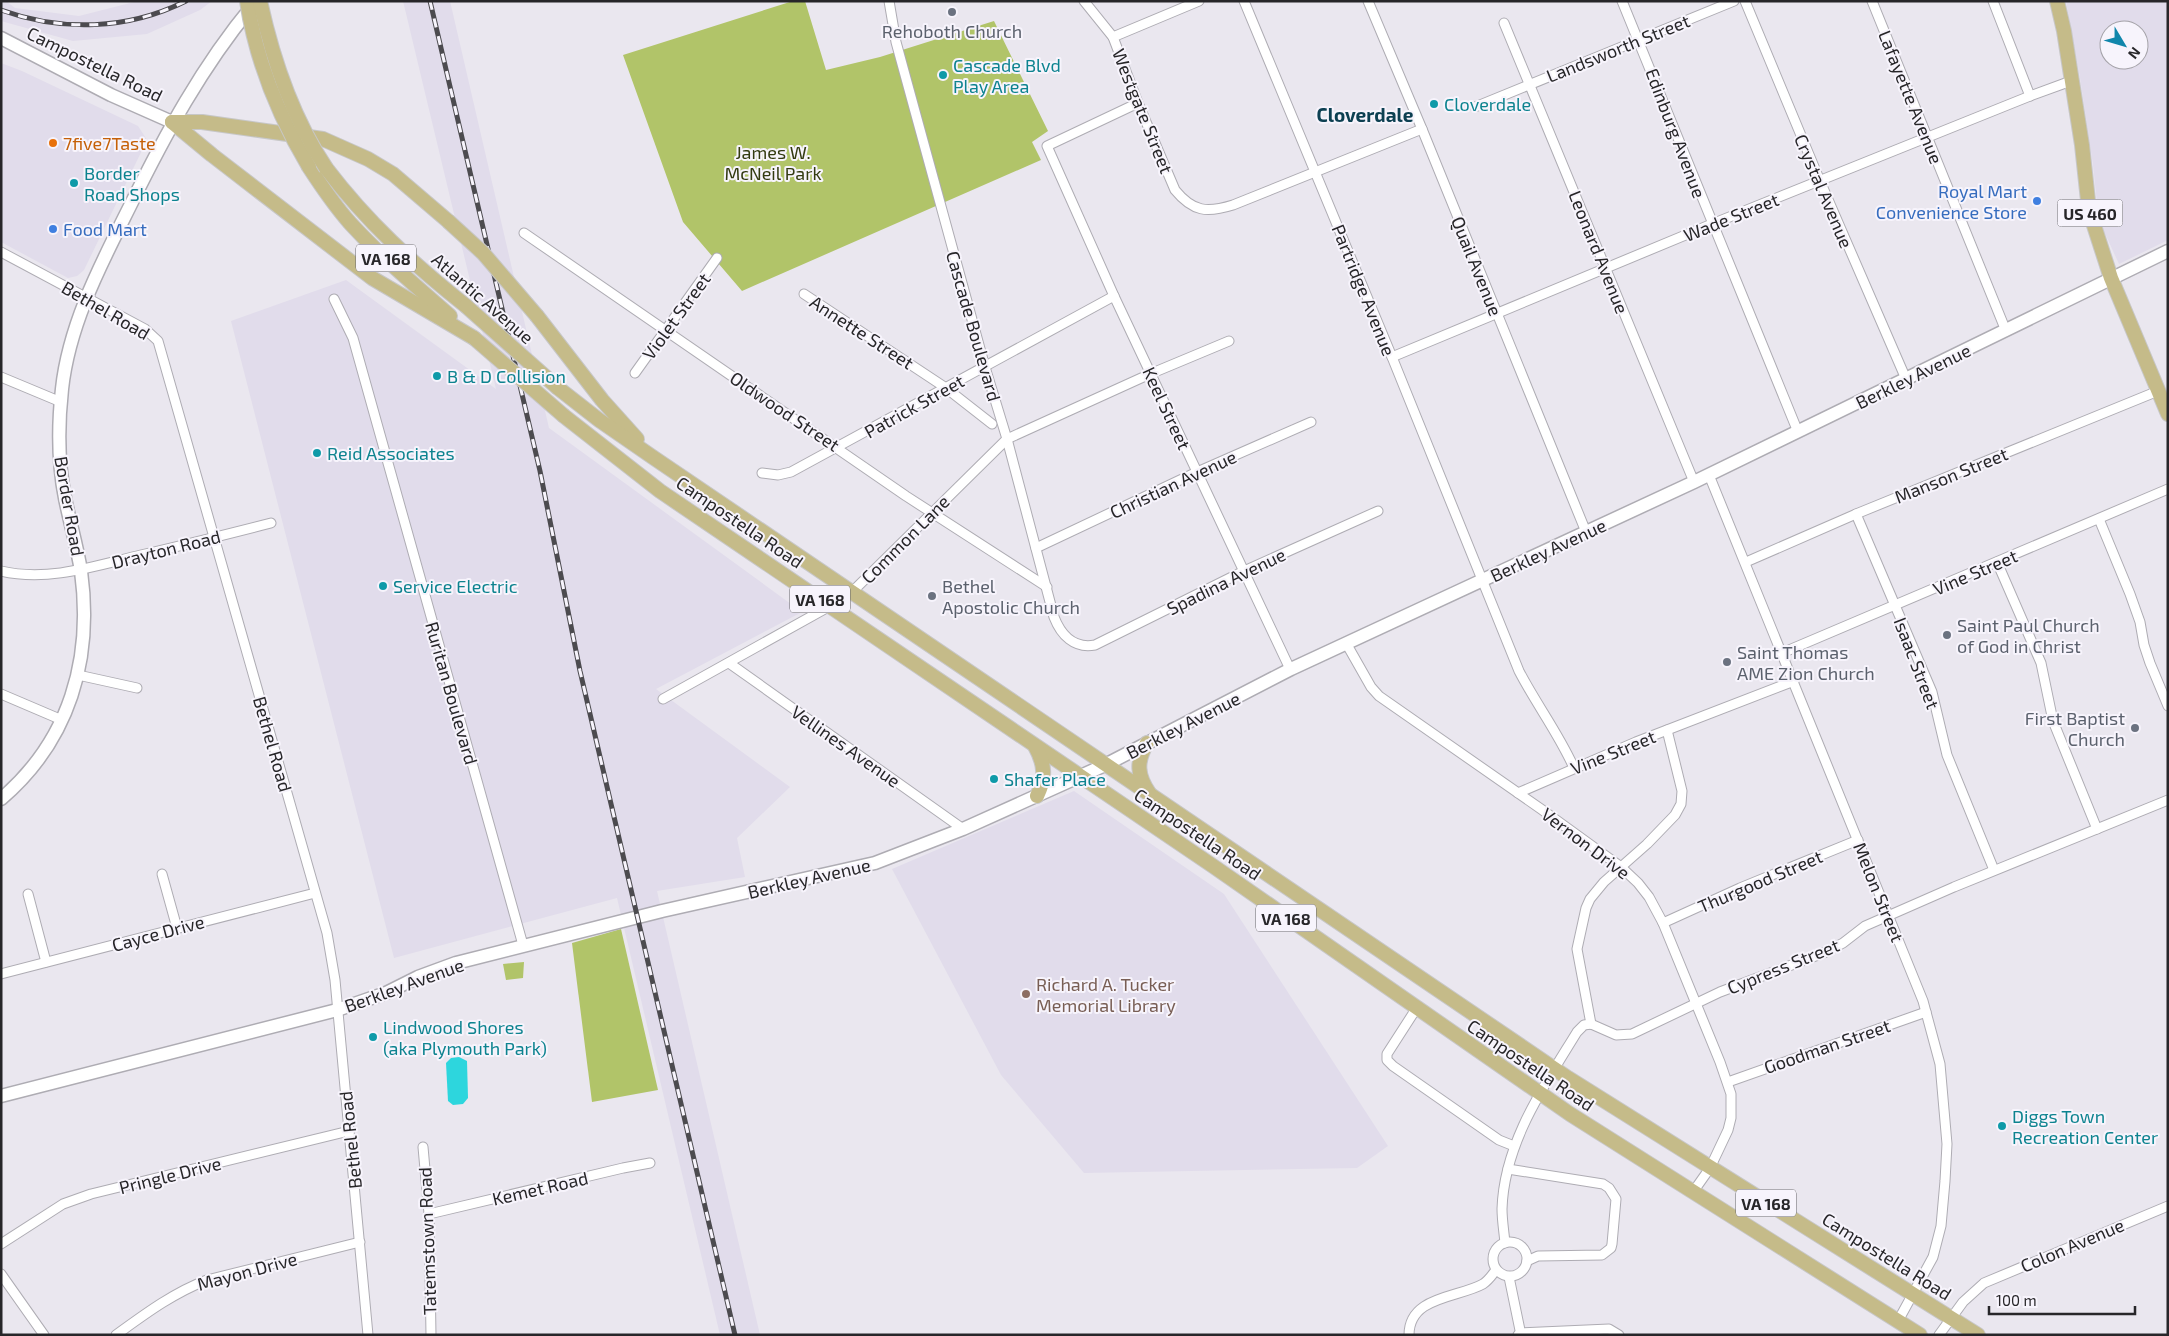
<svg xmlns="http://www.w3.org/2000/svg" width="2169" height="1336" viewBox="0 0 2169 1336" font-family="'Exo 2',sans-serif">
  <rect width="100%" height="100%" fill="#eae7ef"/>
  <!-- built -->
  <g fill="#e1dceb" fill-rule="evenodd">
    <path d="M 1,1 L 6,1 L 15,8 L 79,16 L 138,1 L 212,1 L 200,10 L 147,34 L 73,41 L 1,21 Z"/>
    <path d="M 403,1 L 450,1 L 549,428 L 802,612 L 656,689 L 790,787 L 737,838 L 745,877 L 657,891 L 760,1335 L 720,1335 L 617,898 L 394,958 L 231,321 L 346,280 L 496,389 Z"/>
    <path d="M 2066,1 L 2168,1 L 2168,240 L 2119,264 L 2103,229 L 2097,203 L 2093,165 L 2080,78 ZM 2109,30 L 2139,30 L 2139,60 L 2109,60 Z"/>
    <path d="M 1,63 L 22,71 L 138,126 L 147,140 L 84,270 L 77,276 L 68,278 L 1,242 Z"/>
    <path d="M 1074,791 L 1224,894 L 1388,1146 L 1357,1168 L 1084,1173 L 1001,1075 L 892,869 Z"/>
  </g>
  <!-- green -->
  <g fill="#b1c469">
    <path d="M 793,1 L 805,1 L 826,70 L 880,57 L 994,21 L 1048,131 L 1032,142 L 1041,160 L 742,291 L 683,222 L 623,55 Z"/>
    <path d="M 621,929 L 658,1090 L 592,1102 L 572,943 Z"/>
    <path d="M 524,962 L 523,978 L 506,980 L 503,964 Z"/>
  </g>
  <!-- water -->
  <path fill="#2dd6dd" d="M 459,1057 L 467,1061 L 468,1098 L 463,1104 L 453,1105 L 448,1101 L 446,1063 L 451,1058 Z"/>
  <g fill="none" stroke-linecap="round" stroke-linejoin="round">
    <defs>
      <g id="street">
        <path d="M 889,1 L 896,42 L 985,367 L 1007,439 L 1054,617 C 1061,635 1074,649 1095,645 L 1244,571 L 1378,511"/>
        <path d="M 1084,1 L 1113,37 L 1138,103 L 1175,190 C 1193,212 1207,213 1233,205 L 1422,129"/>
        <path d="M 1244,1 L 1392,357 L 1519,671 C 1536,704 1559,734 1574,768"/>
        <path d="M 1368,1 L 1422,129 L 1586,532"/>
        <path d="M 1622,1 L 1798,432"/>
        <path d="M 1745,1 L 1820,181 L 1906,379"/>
        <path d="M 1872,1 L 2006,331"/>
        <path d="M 1993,1 L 2030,96"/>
        <path d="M 1504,23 L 1694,482"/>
        <path d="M 1113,37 L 1199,1"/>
        <path d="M 1138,103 L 1047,146 L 1114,296 L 1290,669"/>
        <path d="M 1475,107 L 1734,1"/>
        <path d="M 524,233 L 906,496 L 1047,587"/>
        <path d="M 1,252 L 145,329 L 158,341 L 327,933 L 335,980 L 368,1335"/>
        <path d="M 804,294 L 946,388 L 992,424"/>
        <path d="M 334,299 L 353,338 L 523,945"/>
        <path d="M 1392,357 L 1712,224 L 2030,96 L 2071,81"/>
        <path d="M 635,373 L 717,258"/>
        <path d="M 1,377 L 61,402"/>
        <path d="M 762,473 L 778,475 L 791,472 L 1114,296"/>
        <path d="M 1709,475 L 1923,1001 L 1940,1064 L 1947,1144 L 1945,1181 L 1941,1226 L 1933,1257 L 1898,1321"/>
        <path d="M 1856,514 L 1932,692 L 1947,755 L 1994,870"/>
        <path d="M 2099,519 L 2130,594 L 2140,622 L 2144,645 L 2150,663 L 2168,706"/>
        <path d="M 1036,548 L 1197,472 L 1311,422"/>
        <path d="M 1746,562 L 1856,514 L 2158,391"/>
        <path d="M 1997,562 L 2041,663 L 2053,721 L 2097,829"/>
        <path d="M 1,571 C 48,582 95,566 141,555 C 184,545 228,534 271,523"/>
        <path d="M 1346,643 L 1371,687 L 1379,696 L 1541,809 L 1621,867 L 1638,883 L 1649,897 L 1663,923 L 1720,1062 L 1731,1094 L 1731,1118 L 1728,1130 L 1710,1168 L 1693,1192"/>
        <path d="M 1782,653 L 2168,489"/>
        <path d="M 729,663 L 963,829"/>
        <path d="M 78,675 L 137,688"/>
        <path d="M 1,694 L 62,720"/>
        <path d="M 663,699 L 830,606 L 852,592 L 1007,439 L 1150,374 L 1229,341"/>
        <path d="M 1518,793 L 1636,742 L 1794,681"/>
        <path d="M 162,874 L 177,928"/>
        <path d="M 28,894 L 46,962"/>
        <path d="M 1663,923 L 1740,888 L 1858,840"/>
        <path d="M 1,974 L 315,893"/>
        <path d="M 1416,1009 L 1387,1054 L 1387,1060 L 1393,1066 L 1499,1140 L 1514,1146"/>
        <path d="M 1591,1024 L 1616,1035 L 1632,1034 L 1720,992 L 1826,952 L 1843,943 L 1865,926 L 1954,887 L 2168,800"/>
        <path d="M 1591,1024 L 1577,949 L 1586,908 L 1590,899 L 1604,882 L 1647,844 L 1675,815 L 1681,804 L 1682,791 L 1667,730"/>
        <path d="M 1728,1082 L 1926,1012"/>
        <path d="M 423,1147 L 429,1214 L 431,1335"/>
        <path d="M 1508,1169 L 1603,1184 L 1609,1188 L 1616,1199 L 1612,1244 L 1611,1248 L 1602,1255 L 1538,1256 L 1527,1261"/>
        <path d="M 429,1214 L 623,1168 L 650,1163"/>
        <circle cx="1510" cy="1259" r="17"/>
        <path d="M 1505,1243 C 1504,1232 1502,1220 1502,1209 C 1504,1143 1544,1086 1577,1032 L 1584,1025 L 1591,1024"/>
        <path d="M 1,1244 L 63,1204 L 91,1194 L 349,1131"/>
        <path d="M 1,1274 L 44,1335"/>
        <path d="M 1509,1277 L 1521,1335"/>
        <path d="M 116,1335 C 145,1314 173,1293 207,1280 L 360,1242"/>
        <path d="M 1409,1335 C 1409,1296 1458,1298 1483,1284 C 1489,1280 1492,1275 1496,1270"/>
        <path d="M 1518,1335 L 1520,1333 L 1609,1329 L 1619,1335"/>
        <path d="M 1939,1335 L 1963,1302 L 1984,1283 L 2168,1206"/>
      </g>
      <g id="secondary">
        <path d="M 1,38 L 111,95 L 172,122"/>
        <path d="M 1,799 C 70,740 93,659 81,571 C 77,546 70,523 65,498 C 58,463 58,425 62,389 C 69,324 101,264 130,206 C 165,135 202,66 253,5"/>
        <path d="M 1,1096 L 337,1010 L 386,993 L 418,977 L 456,963 L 662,911 L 875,863 L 963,829 L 1105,765 L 1291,669 L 1694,482 L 2168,251"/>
      </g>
      <g id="primary">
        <path d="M 2057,1 L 2064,31 L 2082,145 L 2089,210 L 2111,278 L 2168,414"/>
        <path d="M 172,122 L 212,155 L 372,278 L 474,338"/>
        <path d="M 172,122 L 202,122 L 323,139 L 368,159 L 393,174 L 448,221"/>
        <path d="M 309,167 C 322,187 335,206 350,223 C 381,257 416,286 450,316"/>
        <path d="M 326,168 C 368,223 412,263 466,306"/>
        <path d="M 537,316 L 602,400 L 637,439"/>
        <path d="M 558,388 L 599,420 L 654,458 L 1568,1078 L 1978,1335"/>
        <path d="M 564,416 L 660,491 L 1213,866 L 1570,1114 L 1920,1335"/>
        <path d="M 1147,743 C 1136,762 1137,775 1149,793"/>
        <path d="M 1035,746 C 1045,764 1046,778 1037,796"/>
      </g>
    </defs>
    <!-- street casing -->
    <use href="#street" stroke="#aeacb3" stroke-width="11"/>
    <!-- secondary casing -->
    <use href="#secondary" stroke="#aeacb3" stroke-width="15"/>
    <!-- primary casing -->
    <use href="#primary" stroke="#c7c7c7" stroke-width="16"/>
    <!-- street -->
    <use href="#street" stroke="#fff" stroke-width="9"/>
    <!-- secondary -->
    <use href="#secondary" stroke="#fff" stroke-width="12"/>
    <!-- primary -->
    <use href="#primary" stroke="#c5bb89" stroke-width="14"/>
    <defs>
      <g id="rail">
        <path d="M 430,1 L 540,471 L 580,671 L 735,1335"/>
        <path d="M 1,10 C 62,32 128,30 186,1"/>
      </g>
    </defs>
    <!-- rail casing -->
    <use href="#rail" stroke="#4c4b4f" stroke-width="5"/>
    <!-- rail -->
    <use href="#rail" stroke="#f7f4fc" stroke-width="3" stroke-dasharray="9" stroke-linecap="butt"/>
    <defs>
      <g id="primary-bridge">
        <path d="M 247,1 C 256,61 278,115 309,167"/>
        <path d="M 260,1 C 273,61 292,117 326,168"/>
        <path d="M 448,221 L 483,253 L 537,316"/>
        <path d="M 466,306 L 558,388"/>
        <path d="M 474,338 L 564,416"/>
      </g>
    </defs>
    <!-- primary-bridge casing -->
    <use href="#primary-bridge" stroke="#c7c7c7" stroke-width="16" stroke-linecap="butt"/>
    <!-- primary-bridge -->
    <use href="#primary-bridge" stroke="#c5bb89" stroke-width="14"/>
  </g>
  <!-- markers -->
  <g fill="#6b7280" stroke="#f7f4fc" stroke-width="2">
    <circle cx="952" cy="12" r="5"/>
    <circle cx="932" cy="596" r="5"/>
    <circle cx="1947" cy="635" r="5"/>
    <circle cx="1727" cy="662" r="5"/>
    <circle cx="2135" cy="728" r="5"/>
  </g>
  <g fill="#0f9aa8" stroke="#f7f4fc" stroke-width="2">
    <circle cx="943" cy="75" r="5"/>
    <circle cx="1434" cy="104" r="5"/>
    <circle cx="74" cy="183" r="5"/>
    <circle cx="437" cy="376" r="5"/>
    <circle cx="317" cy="453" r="5"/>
    <circle cx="383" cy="586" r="5"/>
    <circle cx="994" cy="779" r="5"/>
    <circle cx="373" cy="1037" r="5"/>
    <circle cx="2002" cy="1126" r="5"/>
  </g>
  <circle fill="#e8710a" stroke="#f7f4fc" stroke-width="2" cx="53" cy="143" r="5"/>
  <g fill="#3f7fe0" stroke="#f7f4fc" stroke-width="2">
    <circle cx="2037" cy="201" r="5"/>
    <circle cx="53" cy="229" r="5"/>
  </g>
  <circle fill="#8d6e63" stroke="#f7f4fc" stroke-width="2" cx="1026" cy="994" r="5"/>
  <g text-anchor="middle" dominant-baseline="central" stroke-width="4" stroke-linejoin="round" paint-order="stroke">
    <!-- shield labels -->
    <g fill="#f7f4fc" stroke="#656468" stroke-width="1">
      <rect x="2057.5" y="199.5" width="65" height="27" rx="4"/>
      <rect x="356" y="244.5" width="60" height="27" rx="4"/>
      <rect x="790" y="585.5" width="60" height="27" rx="4"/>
      <rect x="1256" y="904.5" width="60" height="27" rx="4"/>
      <rect x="1736" y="1189.5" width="60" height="27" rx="4"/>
    </g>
    <g font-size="16" font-weight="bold" fill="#272629">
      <text x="2090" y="213">US 460</text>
      <text x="386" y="258">VA 168</text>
      <text x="820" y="599">VA 168</text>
      <text x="1286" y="918">VA 168</text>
      <text x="1766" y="1203">VA 168</text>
    </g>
    <!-- worship labels -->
    <g font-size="18" fill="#5b616d" stroke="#f7f4fc" text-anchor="start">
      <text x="952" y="31" text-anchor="middle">Rehoboth Church</text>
      <text x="942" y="586">Bethel<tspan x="942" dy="21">Apostolic Church</tspan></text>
      <text x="1957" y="625">Saint Paul Church<tspan x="1957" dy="21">of God in Christ</tspan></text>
      <text x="1737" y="652">Saint Thomas<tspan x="1737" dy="21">AME Zion Church</tspan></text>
      <text x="2125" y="718" text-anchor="end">First Baptist<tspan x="2125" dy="21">Church</tspan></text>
    </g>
    <!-- street labels -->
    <g font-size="18" fill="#272629" stroke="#f7f4fc">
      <text transform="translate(1618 48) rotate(-22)">Landsworth Street</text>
      <text transform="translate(95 64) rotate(26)">Campostella Road</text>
      <text transform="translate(1911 97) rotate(68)">Lafayette Avenue</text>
      <text transform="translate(1143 111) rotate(68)">Westgate Street</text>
      <text transform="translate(1676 133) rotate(69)">Edinburg Avenue</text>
      <text transform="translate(1824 191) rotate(67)">Crystal Avenue</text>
      <text transform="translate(1731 217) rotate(-22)">Wade Street</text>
      <text transform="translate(1599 252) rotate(68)">Leonard Avenue</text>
      <text transform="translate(1477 266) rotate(68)">Quail Avenue</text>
      <text transform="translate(1364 290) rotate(68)">Partridge Avenue</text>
      <text transform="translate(483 298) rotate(41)">Atlantic Avenue</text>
      <text transform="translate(106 310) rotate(30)">Bethel Road</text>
      <text transform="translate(676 316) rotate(-54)">Violet Street</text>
      <text transform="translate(974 326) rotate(74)">Cascade Boulevard</text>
      <text transform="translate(862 332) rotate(33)">Annette Street</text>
      <text transform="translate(1913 376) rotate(-26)">Berkley Avenue</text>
      <text transform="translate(914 406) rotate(-29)">Patrick Street</text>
      <text transform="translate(1167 408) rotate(65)">Keel Street</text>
      <text transform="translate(785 411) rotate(34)">Oldwood Street</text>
      <text transform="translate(1951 475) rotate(-22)">Manson Street</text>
      <text transform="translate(1173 484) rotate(-25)">Christian Avenue</text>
      <text transform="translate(70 506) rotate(80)">Border Road</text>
      <text transform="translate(740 522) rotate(34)">Campostella Road</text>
      <text transform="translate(905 539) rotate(-45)">Common Lane</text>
      <text transform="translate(166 549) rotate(-14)">Drayton Road</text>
      <text transform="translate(1548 550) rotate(-25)">Berkley Avenue</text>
      <text transform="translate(1975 572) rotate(-23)">Vine Street</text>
      <text transform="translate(1226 581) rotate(-26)">Spadina Avenue</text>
      <text transform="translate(1917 663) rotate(69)">Isaac Street</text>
      <text transform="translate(452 693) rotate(74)">Ruritan Boulevard</text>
      <text transform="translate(1183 725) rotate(-27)">Berkley Avenue</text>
      <text transform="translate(273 744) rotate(74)">Bethel Road</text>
      <text transform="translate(846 746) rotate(35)">Vellines Avenue</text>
      <text transform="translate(1613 752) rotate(-22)">Vine Street</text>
      <text transform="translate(1198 834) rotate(34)">Campostella Road</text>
      <text transform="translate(1586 843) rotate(37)">Vernon Drive</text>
      <text transform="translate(809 878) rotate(-13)">Berkley Avenue</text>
      <text transform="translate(1760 881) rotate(-23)">Thurgood Street</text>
      <text transform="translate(1879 892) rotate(68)">Melon Street</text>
      <text transform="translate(158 933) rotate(-15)">Cayce Drive</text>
      <text transform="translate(1783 966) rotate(-22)">Cypress Street</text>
      <text transform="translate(404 985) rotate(-20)">Berkley Avenue</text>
      <text transform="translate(1827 1046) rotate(-19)">Goodman Street</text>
      <text transform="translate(1531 1065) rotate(34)">Campostella Road</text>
      <text transform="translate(350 1140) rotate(-96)">Bethel Road</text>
      <text transform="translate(170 1175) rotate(-14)">Pringle Drive</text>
      <text transform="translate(540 1188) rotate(-13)">Kemet Road</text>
      <text transform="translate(427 1241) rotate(-92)">Tatemstown Road</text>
      <text transform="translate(2072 1245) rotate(-23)">Colon Avenue</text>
      <text transform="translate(1887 1256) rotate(32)">Campostella Road</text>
      <text transform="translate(247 1271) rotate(-15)">Mayon Drive</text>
    </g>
    <!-- culture labels -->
    <g font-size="18" fill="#0d838f" stroke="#f7f4fc" text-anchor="start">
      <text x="953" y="65">Cascade Blvd<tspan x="953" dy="21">Play Area</tspan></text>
      <text x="1444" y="104">Cloverdale</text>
      <text x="84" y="173">Border<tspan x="84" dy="21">Road Shops</tspan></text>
      <text x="447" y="376">B &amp; D Collision</text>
      <text x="327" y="453">Reid Associates</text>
      <text x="393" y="586">Service Electric</text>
      <text x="1004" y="779">Shafer Place</text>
      <text x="383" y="1027">Lindwood Shores<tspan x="383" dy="21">(aka Plymouth Park)</tspan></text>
      <text x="2012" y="1116">Diggs Town<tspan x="2012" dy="21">Recreation Center</tspan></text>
    </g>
    <!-- food labels -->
    <g font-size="18" fill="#c56008" stroke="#f7f4fc" text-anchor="start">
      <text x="63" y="143">7five7Taste</text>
    </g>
    <!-- park labels -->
    <g font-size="18" fill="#333b11" stroke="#f7f4fc">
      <text x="773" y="152">James W.<tspan x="773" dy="21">McNeil Park</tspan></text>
    </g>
    <!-- shop labels -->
    <g font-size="18" fill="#366cbe" stroke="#f7f4fc" text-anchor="end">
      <text x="2027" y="191">Royal Mart<tspan x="2027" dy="21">Convenience Store</tspan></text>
      <text x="63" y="229" text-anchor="start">Food Mart</text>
    </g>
    <!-- education labels -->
    <g font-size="18" fill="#785e54" stroke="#f7f4fc" text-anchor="start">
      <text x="1036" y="984">Richard A. Tucker<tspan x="1036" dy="21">Memorial Library</tspan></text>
    </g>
    <!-- neighbourhood labels -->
    <g font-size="19" font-weight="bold" fill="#0d4052" stroke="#f7f4fc">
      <text x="1365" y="114">Cloverdale</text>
    </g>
  </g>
  <!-- border -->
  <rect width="2169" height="1336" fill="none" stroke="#272629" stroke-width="5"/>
  <!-- north arrow -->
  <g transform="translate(2124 45) rotate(128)"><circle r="24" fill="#f7f4fc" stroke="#a4a2a8"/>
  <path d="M0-4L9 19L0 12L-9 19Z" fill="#1086ab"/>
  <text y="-8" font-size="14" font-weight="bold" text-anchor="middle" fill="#272629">N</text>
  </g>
  <!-- scale -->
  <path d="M1989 1306v8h146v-8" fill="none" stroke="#272629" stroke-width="2.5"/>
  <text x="1996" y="1306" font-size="15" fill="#272629" stroke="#f7f4fc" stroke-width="4" paint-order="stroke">100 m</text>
</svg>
